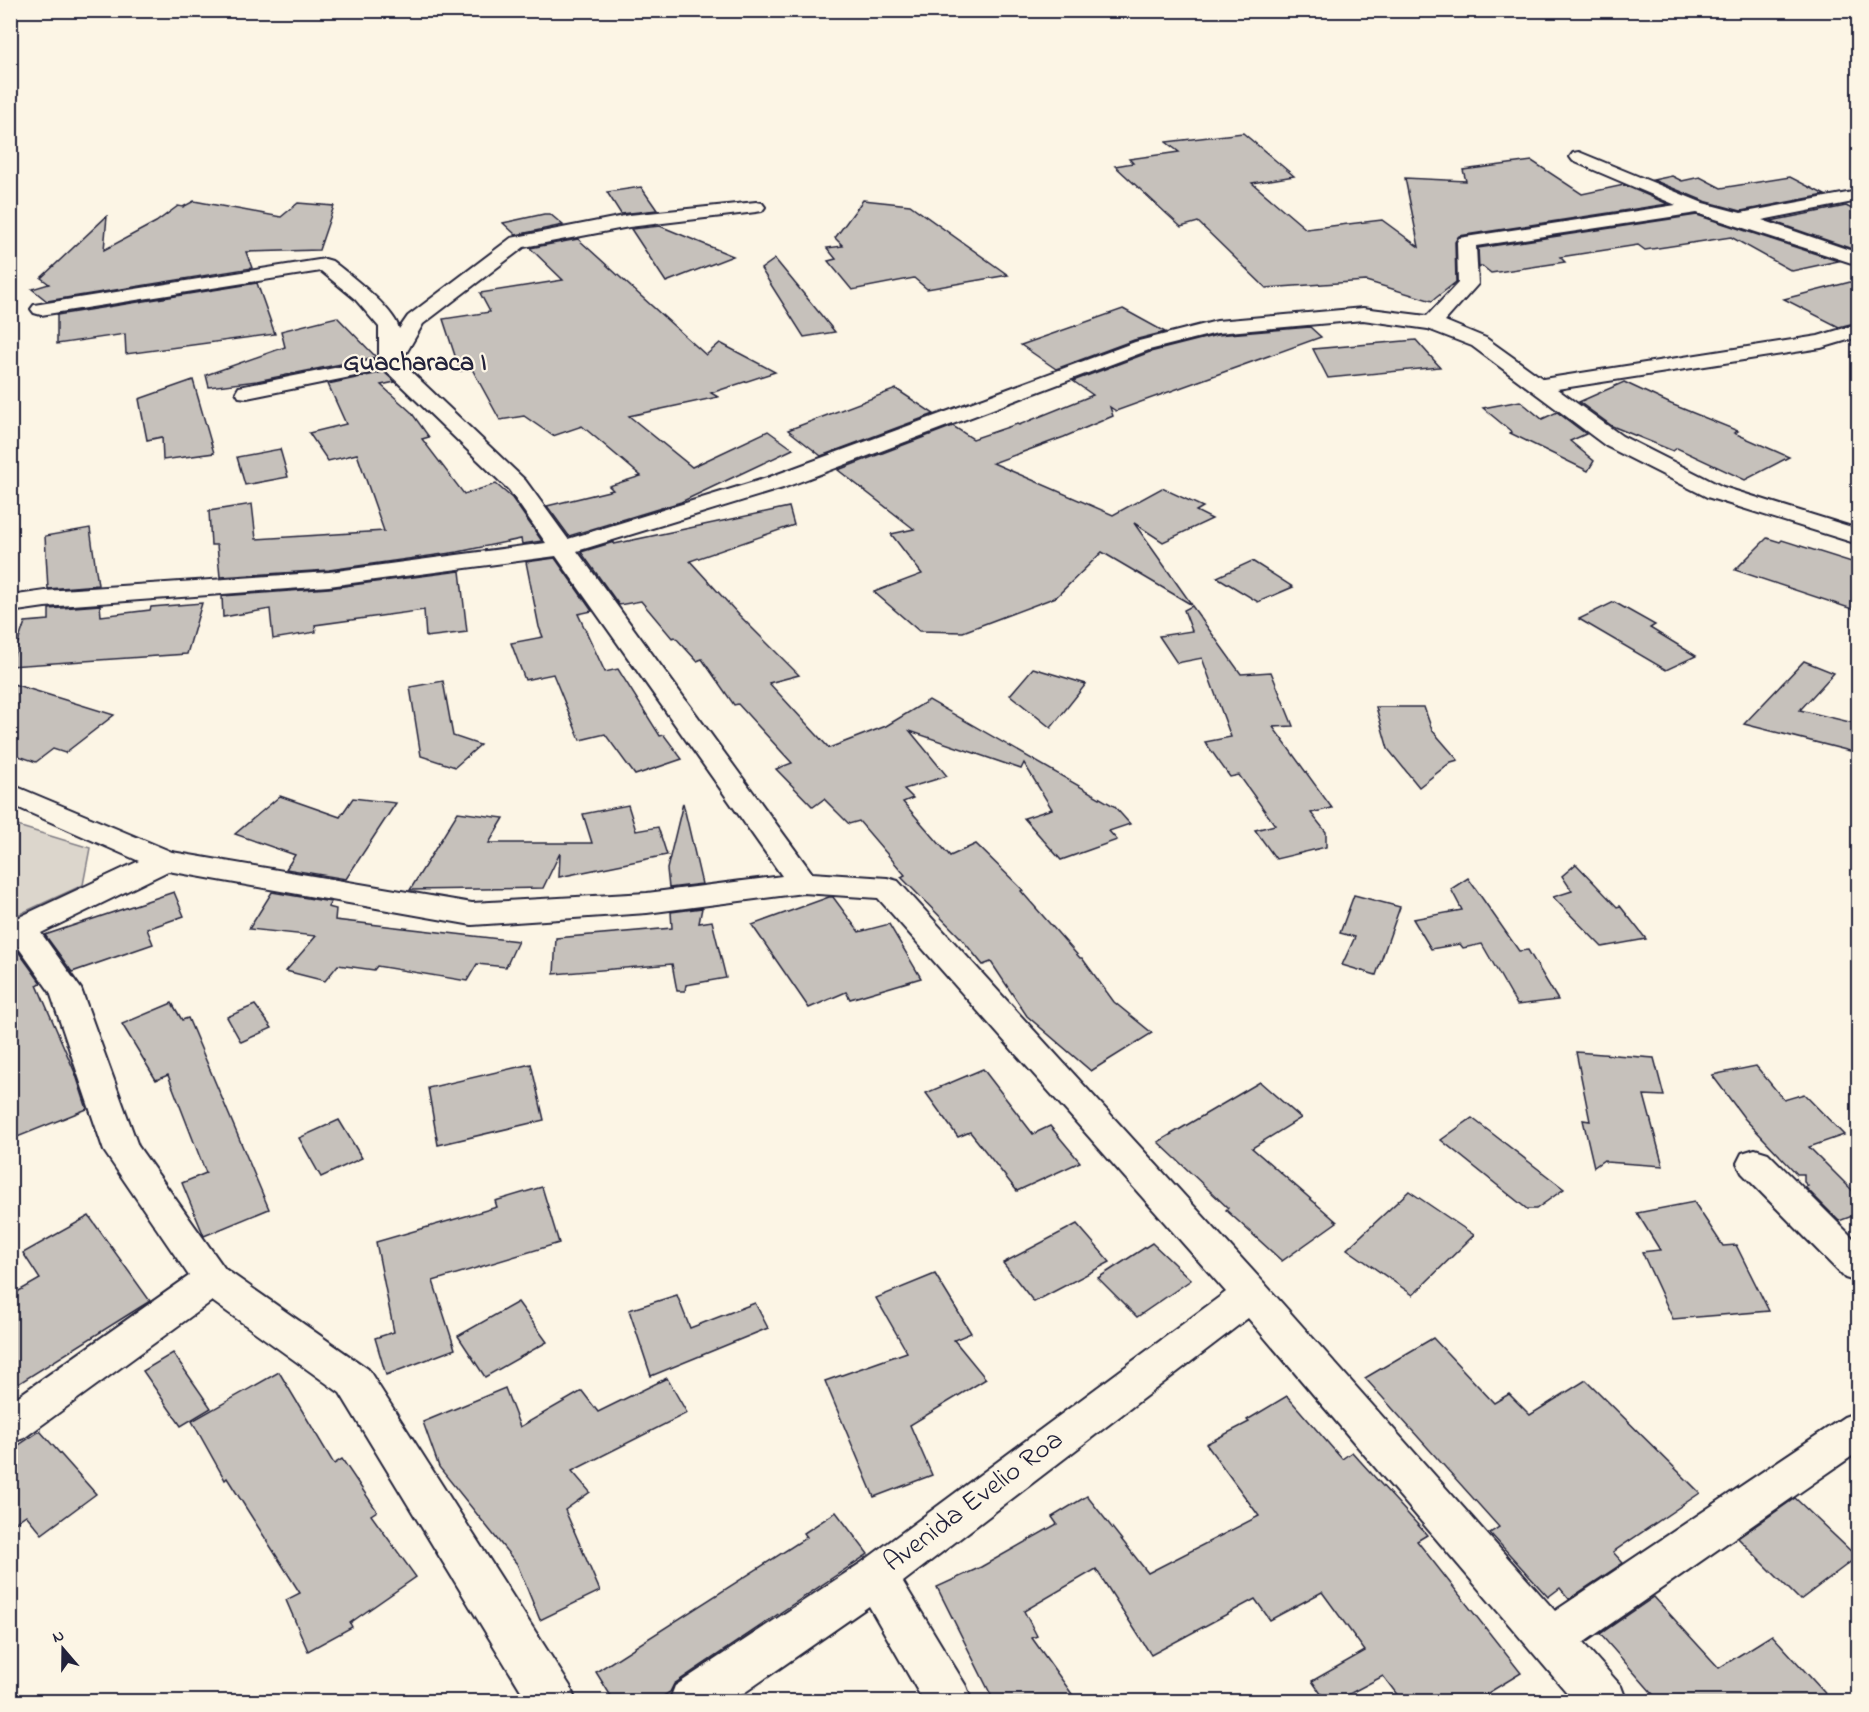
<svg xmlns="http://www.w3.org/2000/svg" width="1869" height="1712" viewBox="0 0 1869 1712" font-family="'Indie Flower',sans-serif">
  <rect width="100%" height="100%" fill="#fcf5e5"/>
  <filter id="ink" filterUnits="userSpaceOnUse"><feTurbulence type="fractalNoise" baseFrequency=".0167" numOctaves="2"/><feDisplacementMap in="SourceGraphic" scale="12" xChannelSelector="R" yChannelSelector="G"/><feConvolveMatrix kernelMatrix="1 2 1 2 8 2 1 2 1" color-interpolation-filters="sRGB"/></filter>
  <g filter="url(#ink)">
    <!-- green -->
    <path fill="#dcd6cc" stroke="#7f7c84" stroke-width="1.5" d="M 11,824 L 90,848 L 83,885 L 11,918 Z"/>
    <!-- building -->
    <g fill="#c6c1bb" stroke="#22223b" stroke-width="1.5">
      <path d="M 1243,133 L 1294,176 L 1252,183 L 1306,229 L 1382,220 L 1419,247 L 1405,178 L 1466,181 L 1463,170 L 1532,161 L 1582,194 L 1624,185 L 1668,204 L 1459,236 L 1455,242 L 1456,282 L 1432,301 L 1366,281 L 1266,288 L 1198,222 L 1181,227 L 1115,166 L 1133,163 L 1129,159 L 1179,152 L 1166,142 Z"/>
      <path d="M 1672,176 L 1682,181 L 1700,177 L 1721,188 L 1790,177 L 1825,195 L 1741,211 L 1704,201 L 1653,180 Z"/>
      <path d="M 641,187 L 657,210 L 621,214 L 607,192 Z"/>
      <path d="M 863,200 L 910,205 L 1008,275 L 927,289 L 914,278 L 852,290 L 828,261 L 836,259 L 827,248 L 843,246 L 835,238 Z"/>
      <path d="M 194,201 L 281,217 L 298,203 L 334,206 L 319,250 L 246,252 L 252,268 L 47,301 L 32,289 L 49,284 L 41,278 L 107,216 L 104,250 L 156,222 L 178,206 L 183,207 Z"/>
      <path d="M 1846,206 L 1858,212 L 1858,251 L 1771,221 Z"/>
      <path d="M 544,214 L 550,214 L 563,225 L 516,235 L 503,223 Z"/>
      <path d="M 1697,215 L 1838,261 L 1792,271 L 1731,237 L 1645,250 L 1638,245 L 1560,257 L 1565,262 L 1491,273 L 1482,266 L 1479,268 L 1478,248 Z"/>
      <path d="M 660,226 L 733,256 L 666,282 L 631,229 Z"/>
      <path d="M 578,239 L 706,355 L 720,343 L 775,372 L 711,393 L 718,397 L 629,416 L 692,467 L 768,431 L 793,449 L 681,502 L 569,536 L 547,506 L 613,490 L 609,486 L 641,476 L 582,426 L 553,436 L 524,416 L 500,420 L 472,369 L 460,371 L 443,319 L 490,312 L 480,293 L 563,280 L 530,248 Z"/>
      <path d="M 775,259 L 835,332 L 804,337 L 761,269 Z"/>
      <path d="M 1858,280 L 1858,322 L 1839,327 L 1784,299 Z"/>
      <path d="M 257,283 L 275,334 L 126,354 L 125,334 L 57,344 L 57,315 Z"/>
      <path d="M 1123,309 L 1165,332 L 1134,340 L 1056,369 L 1021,345 Z"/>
      <path d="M 337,317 L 376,357 L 257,381 L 209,387 L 206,375 L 285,347 L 281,331 Z"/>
      <path d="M 1310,327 L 1321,337 L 1116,411 L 1110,407 L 1113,416 L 1064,437 L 993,463 L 1113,515 L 1162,488 L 1203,507 L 1196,511 L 1212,519 L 1163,542 L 1134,523 L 1192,605 L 1102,552 L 1056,597 L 963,632 L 919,631 L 874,592 L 922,574 L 891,534 L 914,529 L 838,470 L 953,426 L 973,439 L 1017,424 L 1019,425 L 1093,395 L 1073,381 L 1150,352 L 1217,335 Z"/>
      <path d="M 1416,340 L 1440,367 L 1328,378 L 1313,349 Z"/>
      <path d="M 384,372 L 395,382 L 381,385 L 411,412 L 429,437 L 422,439 L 464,494 L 496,484 L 512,498 L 542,541 L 522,544 L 521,539 L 458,552 L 329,570 L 220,577 L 217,545 L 211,545 L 209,511 L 252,504 L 256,539 L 384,531 L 357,454 L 328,461 L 309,433 L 346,424 L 328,384 Z"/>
      <path d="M 193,380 L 214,453 L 163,460 L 162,437 L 147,440 L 139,399 Z"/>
      <path d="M 1624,382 L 1671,404 L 1738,431 L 1734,433 L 1789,457 L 1745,480 L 1677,448 L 1673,451 L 1612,426 L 1579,402 Z"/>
      <path d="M 896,389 L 934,414 L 821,456 L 788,430 Z"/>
      <path d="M 1520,401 L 1542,419 L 1557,412 L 1586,434 L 1570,441 L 1594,461 L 1588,471 L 1510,433 L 1512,432 L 1483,408 Z"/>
      <path d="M 280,449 L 288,477 L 245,485 L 237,457 Z"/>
      <path d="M 789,507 L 794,525 L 690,561 L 739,615 L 799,675 L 769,683 L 829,748 L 886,726 L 929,700 L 1114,806 L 1130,824 L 1109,831 L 1117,840 L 1061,860 L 1024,818 L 1052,809 L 1024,763 L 1021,769 L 910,731 L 947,776 L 904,789 L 913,798 L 903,802 L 950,856 L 976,844 L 1023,890 L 1021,891 L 1080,958 L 1082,958 L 1114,1002 L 1152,1033 L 1091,1071 L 1027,1016 L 991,962 L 983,965 L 960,937 L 901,877 L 905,875 L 859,821 L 849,824 L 824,799 L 813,807 L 776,769 L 792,763 L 738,704 L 734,705 L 702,659 L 697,661 L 675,637 L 672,638 L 641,601 L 619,605 L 581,552 L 614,542 L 614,544 Z"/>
      <path d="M 90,528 L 98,585 L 48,589 L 45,536 Z"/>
      <path d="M 1767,538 L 1780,542 L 1782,540 L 1858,564 L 1858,611 L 1735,570 Z"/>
      <path d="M 555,558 L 592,611 L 578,614 L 605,672 L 618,669 L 660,736 L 664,735 L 682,759 L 635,775 L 605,734 L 580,740 L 553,674 L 525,680 L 511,643 L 543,637 L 539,627 L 526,562 Z"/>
      <path d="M 1252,561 L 1293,587 L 1258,602 L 1217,577 Z"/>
      <path d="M 460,571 L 467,632 L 426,637 L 424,610 L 315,625 L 316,632 L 273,639 L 270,609 L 223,617 L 222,596 L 329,588 Z"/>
      <path d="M 1614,602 L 1655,625 L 1650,628 L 1696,656 L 1666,670 L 1579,619 Z"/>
      <path d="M 202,603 L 187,654 L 10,666 L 25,622 L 49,620 L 49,609 L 100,605 L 101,616 L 150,610 L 151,607 Z"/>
      <path d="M 1192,606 L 1241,674 L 1271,672 L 1293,726 L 1273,727 L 1332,808 L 1311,813 L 1326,832 L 1326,847 L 1276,859 L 1255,830 L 1275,825 L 1239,775 L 1230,777 L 1205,742 L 1231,737 L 1202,658 L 1177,663 L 1159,636 L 1192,631 L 1184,610 Z"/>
      <path d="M 1804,661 L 1834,673 L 1800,710 L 1858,724 L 1858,753 L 1744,724 Z"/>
      <path d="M 1033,668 L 1086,684 L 1051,728 L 1010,695 Z"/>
      <path d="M 443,681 L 453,736 L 480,745 L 455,767 L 421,756 L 410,687 Z"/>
      <path d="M 10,683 L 114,715 L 65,753 L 53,749 L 36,762 L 10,753 Z"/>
      <path d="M 1376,707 L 1424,707 L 1432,730 L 1458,760 L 1451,762 L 1419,787 L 1388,749 Z"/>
      <path d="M 280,796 L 340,817 L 353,798 L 396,803 L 346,879 L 286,869 L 295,855 L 235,834 Z"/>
      <path d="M 683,803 L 702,884 L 669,888 L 667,869 Z"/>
      <path d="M 628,805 L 636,831 L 658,827 L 667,855 L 559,877 L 560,853 L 543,888 L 410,890 L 458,812 L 504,818 L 489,843 L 592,843 L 583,814 Z"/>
      <path d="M 1576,864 L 1617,907 L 1620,906 L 1646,939 L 1602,947 L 1553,897 L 1572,891 L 1562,876 Z"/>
      <path d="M 1468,878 L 1519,951 L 1528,950 L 1558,1000 L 1517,1005 L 1482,944 L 1463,948 L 1460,944 L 1431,949 L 1413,919 L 1462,910 L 1451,889 Z"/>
      <path d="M 174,892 L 184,916 L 147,929 L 153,944 L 72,972 L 45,935 Z"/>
      <path d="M 272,892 L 331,902 L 328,907 L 336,909 L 335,920 L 518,941 L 506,967 L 477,964 L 467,981 L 377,966 L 374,970 L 338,965 L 325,981 L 286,971 L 316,936 L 249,929 Z"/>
      <path d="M 1354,895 L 1400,907 L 1376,975 L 1342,965 L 1355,937 L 1340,933 Z"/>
      <path d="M 829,897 L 833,897 L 859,932 L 889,924 L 921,978 L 850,999 L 846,992 L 809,1008 L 752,925 Z"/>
      <path d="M 702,908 L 699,923 L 712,921 L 726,978 L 686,985 L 685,991 L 677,991 L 672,964 L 554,974 L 556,938 L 672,928 L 671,912 Z"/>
      <path d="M 15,947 L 41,983 L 37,985 L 76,1075 L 87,1109 L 10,1140 L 10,948 Z"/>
      <path d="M 172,1003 L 182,1020 L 188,1018 L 269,1209 L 204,1236 L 182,1183 L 206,1173 L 168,1075 L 156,1080 L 122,1024 Z"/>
      <path d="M 255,1005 L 272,1028 L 241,1042 L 227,1017 Z"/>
      <path d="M 1576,1052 L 1654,1058 L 1664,1096 L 1644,1095 L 1663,1166 L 1606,1162 L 1604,1160 L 1594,1167 L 1583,1120 L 1590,1121 Z"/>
      <path d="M 531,1064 L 544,1120 L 438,1145 L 428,1088 Z"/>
      <path d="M 1756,1066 L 1784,1100 L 1804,1094 L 1844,1135 L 1809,1147 L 1858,1196 L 1858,1214 L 1839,1221 L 1805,1187 L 1808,1186 L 1804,1182 L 1804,1174 L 1797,1174 L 1745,1119 L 1712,1075 Z"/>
      <path d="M 983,1069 L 1033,1134 L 1050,1126 L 1080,1162 L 1017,1191 L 970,1132 L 958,1137 L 926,1093 Z"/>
      <path d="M 1260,1082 L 1301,1118 L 1252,1148 L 1337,1222 L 1282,1261 L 1226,1210 L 1228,1208 L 1158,1142 Z"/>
      <path d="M 1472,1118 L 1489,1131 L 1564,1189 L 1536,1209 L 1527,1209 L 1441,1140 Z"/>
      <path d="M 339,1120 L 362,1158 L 321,1177 L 299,1138 Z"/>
      <path d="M 542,1187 L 559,1243 L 433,1281 L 455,1349 L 386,1375 L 375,1338 L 394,1332 L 376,1242 L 497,1207 L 495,1201 Z"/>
      <path d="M 1409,1191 L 1474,1235 L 1413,1295 L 1347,1249 Z"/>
      <path d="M 1694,1202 L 1723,1246 L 1736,1245 L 1769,1311 L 1673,1319 L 1642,1252 L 1660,1250 L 1637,1213 Z"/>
      <path d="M 89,1216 L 150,1301 L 10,1389 L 10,1296 L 40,1279 L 23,1253 Z"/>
      <path d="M 1077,1224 L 1110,1262 L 1034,1302 L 1003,1263 Z"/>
      <path d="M 1152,1243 L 1191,1280 L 1137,1317 L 1098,1278 Z"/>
      <path d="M 935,1274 L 971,1333 L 954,1340 L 986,1379 L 910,1425 L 932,1475 L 874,1497 L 825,1381 L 907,1352 L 876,1298 Z"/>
      <path d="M 677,1295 L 690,1328 L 755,1303 L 768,1328 L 651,1376 L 629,1310 Z"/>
      <path d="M 518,1302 L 547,1342 L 485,1377 L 458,1336 Z"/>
      <path d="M 1433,1338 L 1494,1403 L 1509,1394 L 1530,1415 L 1586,1380 L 1700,1493 L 1613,1552 L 1623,1563 L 1569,1599 L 1560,1588 L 1548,1597 L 1490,1533 L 1499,1527 L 1365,1378 Z"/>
      <path d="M 173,1353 L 211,1408 L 181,1426 L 143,1371 Z"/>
      <path d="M 279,1372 L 334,1464 L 342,1459 L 377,1511 L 371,1515 L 416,1577 L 350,1623 L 352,1627 L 308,1651 L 286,1600 L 300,1593 L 227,1478 L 225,1480 L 192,1421 Z"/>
      <path d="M 667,1378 L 687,1413 L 572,1471 L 590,1492 L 565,1510 L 600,1591 L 540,1620 L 517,1564 L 439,1467 L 423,1422 L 505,1388 L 520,1427 L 582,1391 L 598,1412 Z"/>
      <path d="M 1287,1396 L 1342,1459 L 1352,1452 L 1427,1535 L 1417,1541 L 1521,1673 L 1475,1701 L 1402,1701 L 1383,1676 L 1336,1701 L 1326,1701 L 1312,1681 L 1365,1651 L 1322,1592 L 1270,1620 L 1255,1599 L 1151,1655 L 1096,1569 L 1024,1611 L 1037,1636 L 1032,1638 L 1077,1701 L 994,1701 L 937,1587 L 981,1567 L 1057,1524 L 1052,1517 L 1087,1496 L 1148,1573 L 1259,1516 L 1206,1444 L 1249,1422 L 1247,1420 Z"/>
      <path d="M 40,1431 L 96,1494 L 42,1534 L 26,1515 L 10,1526 L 10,1451 Z"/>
      <path d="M 1795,1498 L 1857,1557 L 1800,1600 L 1738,1538 Z"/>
      <path d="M 836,1512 L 868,1554 L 674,1684 L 670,1692 L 656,1701 L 614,1701 L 596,1672 L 807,1537 L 804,1533 Z"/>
      <path d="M 1654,1597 L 1719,1668 L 1772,1635 L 1832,1701 L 1659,1701 L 1600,1634 Z"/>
    </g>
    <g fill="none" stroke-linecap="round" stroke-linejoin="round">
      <defs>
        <g id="street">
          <path d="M 1579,152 L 1703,203 L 1741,213 L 1858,191 L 1858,201 L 1762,220 L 1858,253 L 1858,265 L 1697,213 L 1476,246 L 1478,284 L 1445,321 L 1486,338 L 1543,379 L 1818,336 L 1858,324 L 1858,337 L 1821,348 L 1557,389 L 1622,436 L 1723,487 L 1858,529 L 1858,544 L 1707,497 L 1606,446 L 1472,346 L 1428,329 L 1363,320 L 1217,333 L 1149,350 L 783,488 L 577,551 L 812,873 L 887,878 L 898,881 L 1264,1283 L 1555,1611 L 1844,1417 L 1858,1412 L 1858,1452 L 1583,1643 L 1621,1686 L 1627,1702 L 1575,1702 L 1248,1318 L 903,1582 L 966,1686 L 972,1702 L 924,1702 L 869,1606 L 731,1702 L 669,1702 L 675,1686 L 861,1563 L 1226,1292 L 878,898 L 803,893 L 647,913 L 472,925 L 168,871 L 41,933 L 81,989 L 138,1146 L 225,1269 L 368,1369 L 570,1686 L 576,1702 L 528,1702 L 340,1393 L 212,1301 L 24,1438 L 10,1443 L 10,1402 L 189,1276 L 104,1151 L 50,992 L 16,944 L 10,946 L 11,921 L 139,861 L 10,804 L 10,784 L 172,852 L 472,903 L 647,893 L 782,876 L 556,556 L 329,586 L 45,607 L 10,612 L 10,596 L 45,591 L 329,572 L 546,543 L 509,490 L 385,370 L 247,398 L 239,397 L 236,392 L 239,387 L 379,359 L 379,327 L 355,299 L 321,271 L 41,315 L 34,313 L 31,309 L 34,305 L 325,259 L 332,261 C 349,274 395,309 399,329 L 408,316 L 511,238 L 629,215 L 756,202 L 762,203 L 765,207 L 762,211 L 756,212 L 629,227 L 524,247 L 423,324 L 401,362 L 525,480 L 568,539 L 767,478 L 1135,342 L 1217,321 L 1363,308 L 1427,316 L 1458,283 L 1457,242 L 1459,238 L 1676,205 L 1573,161 L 1570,157 L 1573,153 Z"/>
          <path d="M 1755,1149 L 1768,1153 L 1858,1243 L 1858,1282 L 1845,1278 L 1742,1173 L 1737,1163 L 1742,1153 Z"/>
        </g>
      </defs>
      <!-- street casing -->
      <use href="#street" stroke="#22223b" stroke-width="4"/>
      <!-- street -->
      <use href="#street" fill="#fcf5e5" fill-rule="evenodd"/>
    </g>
  </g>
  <g text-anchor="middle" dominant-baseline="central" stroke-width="4.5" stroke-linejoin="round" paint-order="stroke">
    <!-- far-district labels -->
    <g font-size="26" font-weight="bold" fill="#22223b" stroke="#fcf5e5">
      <text x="415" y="364">Guacharaca I</text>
    </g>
    <!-- near-street labels -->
    <g font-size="28" fill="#22223b" stroke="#fcf5e5">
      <text transform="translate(974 1502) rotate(-37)">Avenida Evelio Roa</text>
    </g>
  </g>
  <!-- margin -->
  <rect width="1869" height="1712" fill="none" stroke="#fcf5e5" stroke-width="36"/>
  <rect x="18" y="18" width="1833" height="1676" fill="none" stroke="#22223b" stroke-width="2" filter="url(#ink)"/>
  <!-- north arrow -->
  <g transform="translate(63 1649) rotate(340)" stroke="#fcf5e5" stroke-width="4.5" paint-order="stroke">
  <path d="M0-4.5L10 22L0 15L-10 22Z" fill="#22223b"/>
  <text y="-9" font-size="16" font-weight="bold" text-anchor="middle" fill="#22223b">N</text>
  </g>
</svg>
